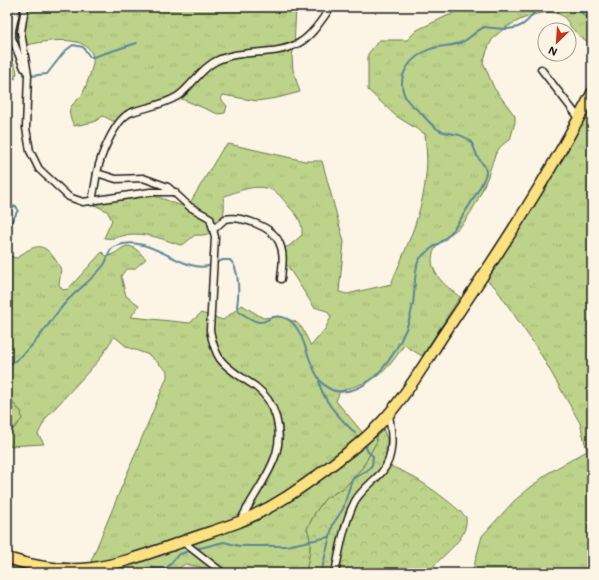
<svg xmlns="http://www.w3.org/2000/svg" width="599" height="580" viewBox="0 0 599 580" font-family="Mali,sans-serif">
  <defs>
    <pattern id="grass-tufts" width="24" height="20" patternUnits="userSpaceOnUse"><rect width="24" height="20" fill="#bdd389"/><path d="M3 7l-1-3M5 7V3M7 7l1-3M15 17l-1-3M17 17v-4M19 17l1-3" fill="none" stroke="#a2b576"/></pattern>
    <pattern id="forest-crowns" width="20" height="18" patternUnits="userSpaceOnUse"><rect width="20" height="18" fill="#bdd389"/><path d="M2 6a3 3 0 1 1 6 0M12 15a3 3 0 1 1 6 0" fill="none" stroke="#a2b576"/></pattern>
  </defs>
  <rect width="100%" height="100%" fill="#fcf5e5"/>
  <filter id="ink" filterUnits="userSpaceOnUse"><feTurbulence type="fractalNoise" baseFrequency=".025" numOctaves="2"/><feDisplacementMap in="SourceGraphic" scale="8" xChannelSelector="R" yChannelSelector="G"/><feConvolveMatrix kernelMatrix="1 2 1 2 8 2 1 2 1" color-interpolation-filters="sRGB"/></filter>
  <g filter="url(#ink)">
    <!-- grass -->
    <g fill="url(#grass-tufts)" stroke="#6c7852">
      <path d="M 7,7 L 165,7 L 171,10 L 181,7 L 296,7 L 294,47 L 292,56 L 293,70 L 300,92 L 277,98 L 257,101 L 223,95 L 221,99 L 227,106 L 225,113 L 218,114 L 177,97 L 125,114 L 115,122 L 103,116 L 94,122 L 74,126 C 72,121 68,114 70,109 C 72,103 78,100 82,95 C 85,90 92,69 93,63 C 96,26 25,44 8,51 L 16,68 L 17,74 L 7,84 Z"/>
      <path d="M 466,7 L 592,7 L 592,46 C 586,40 576,34 571,27 C 567,21 566,17 559,14 C 541,7 503,25 492,40 C 488,46 486,55 483,62 L 494,88 L 515,116 L 515,122 L 510,140 C 492,148 493,167 485,183 C 480,196 473,210 465,221 C 456,234 433,240 432,259 C 432,276 448,288 460,297 L 422,356 L 404,345 C 383,377 376,380 340,391 L 336,401 L 363,433 L 357,440 L 304,482 L 252,513 L 111,562 L 89,566 L 167,377 L 167,371 L 149,355 L 127,347 L 115,337 L 113,338 L 99,360 L 46,418 L 38,434 L 44,444 L 7,446 L 7,435 L 18,425 L 21,411 L 7,398 L 7,249 L 12,257 L 17,258 C 40,239 47,245 61,269 L 59,285 L 63,290 L 68,289 L 102,252 L 106,256 C 124,254 123,233 146,259 L 134,269 L 126,269 L 121,276 L 126,296 L 139,305 L 131,317 L 190,323 L 201,313 L 223,320 L 242,305 L 263,318 L 280,316 L 296,322 L 302,328 L 311,346 L 325,329 L 331,317 L 327,311 L 314,307 L 283,259 L 281,249 L 289,246 L 302,235 C 303,223 298,216 290,208 C 285,202 279,193 272,190 C 257,183 237,191 223,197 C 228,216 218,238 195,235 L 184,244 L 180,245 C 165,240 151,234 134,234 C 123,234 116,240 104,238 L 112,220 L 107,211 L 90,203 C 108,200 128,195 146,195 C 162,195 176,207 188,206 L 223,148 L 229,144 L 305,161 L 322,161 L 344,242 L 339,292 L 347,294 L 391,284 C 406,248 423,213 426,174 C 428,161 426,147 425,134 L 396,116 L 368,90 L 368,54 L 379,40 L 407,40 L 417,30 Z"/>
      <path d="M 592,115 L 592,573 L 472,573 L 482,536 L 514,501 L 548,473 L 587,451 L 580,423 L 539,351 L 495,287 L 483,277 L 571,134 L 586,118 Z"/>
      <path d="M 375,434 L 377,441 L 363,467 L 345,487 L 325,499 L 315,513 L 307,529 C 314,542 308,559 306,573 L 216,573 L 209,569 L 185,564 L 173,573 L 93,573 L 129,566 L 257,521 L 301,494 Z"/>
      <path d="M 7,563 L 46,573 L 7,573 Z"/>
    </g>
    <!-- forest -->
    <g fill="url(#forest-crowns)" stroke="#6c7852">
      <path d="M 7,398 L 21,411 L 22,419 L 7,435 Z"/>
      <path d="M 382,425 L 387,439 L 385,465 C 408,469 450,501 466,517 C 469,541 440,555 428,573 L 306,573 C 308,559 314,542 307,529 L 315,513 L 325,499 L 345,487 L 363,467 L 377,441 L 375,434 Z"/>
    </g>
    <g fill="none" stroke-linecap="round" stroke-linejoin="round">
      <!-- stream -->
      <g stroke="#5d8697" stroke-width="2">
        <path d="M 576,7 L 592,23"/>
        <path d="M 30,76 L 47,74 L 65,51 L 73,45 L 83,47 L 90,57 L 93,57 L 137,43"/>
        <path d="M 7,79 L 15,78"/>
        <path d="M 7,208 L 16,206 L 18,210 L 7,231"/>
        <path d="M 215,263 L 223,260 L 230,260 C 240,269 239,294 237,307 C 238,312 241,313 246,316 C 253,320 259,325 267,320 C 270,319 270,318 273,317 C 294,313 302,336 307,352 C 315,375 324,400 355,389 C 384,379 409,333 413,303 C 415,293 414,269 419,260 C 426,249 438,246 447,237 C 455,229 487,180 486,171 C 485,165 482,163 479,159 C 475,154 475,146 470,141 C 461,132 449,135 439,130 C 432,126 427,120 422,114 C 417,109 411,105 407,100 C 395,80 406,62 424,52 C 437,44 450,48 462,42 C 471,38 476,30 485,27 C 510,30 524,33 537,7"/>
        <path d="M 7,366 C 34,351 47,323 67,301 C 78,289 93,279 104,265 C 109,258 107,249 116,246 C 151,232 183,276 212,265"/>
        <path d="M 319,381 C 322,401 341,419 355,433"/>
        <path d="M 196,549 L 224,542 L 239,546 L 286,546 L 329,537"/>
        <path d="M 140,573 L 148,568 L 166,569 L 178,555 L 191,550"/>
        <path d="M 321,573 L 333,524 L 343,509 L 352,479 L 367,471 L 372,465 L 373,456 L 368,452 L 364,443"/>
      </g>
      <defs>
        <g id="minor">
          <path d="M 17,7 L 12,30 L 12,38 L 24,68"/>
          <path d="M 25,7 L 21,32 L 28,75 L 26,128 L 30,151 L 39,169 L 69,197 L 83,202 L 150,192 L 175,192"/>
          <path d="M 541,69 L 579,118"/>
          <path d="M 92,202 L 97,173"/>
          <path d="M 214,229 L 225,219 C 241,216 272,226 279,242 C 285,254 282,267 281,279"/>
          <path d="M 240,522 C 250,500 269,477 276,454 C 283,431 276,402 256,387 C 244,378 230,372 220,359 C 214,350 212,341 210,330 L 215,237 L 210,218 L 190,207 L 168,187 L 143,178 L 116,179 L 97,173 C 100,157 115,118 132,112 C 148,107 163,105 178,96 C 192,86 200,69 216,61 C 242,48 274,57 299,43 C 312,36 322,19 331,7"/>
          <path d="M 182,541 L 223,573"/>
          <path d="M 335,573 C 340,549 344,523 355,501 C 362,489 373,482 382,472 C 395,456 392,433 389,415"/>
        </g>
        <path id="primary" d="M 7,558 C 76,580 110,567 176,544 C 197,536 218,530 239,522 C 273,508 301,488 329,467 C 350,451 371,435 388,415 C 411,389 429,356 448,328 C 500,251 550,175 592,93"/>
      </defs>
      <!-- minor casing -->
      <use href="#minor" stroke="#1c1c1c" stroke-width="9"/>
      <!-- primary casing -->
      <use href="#primary" stroke="#1c1c1c" stroke-width="13"/>
      <!-- minor -->
      <use href="#minor" stroke="#fcf5e5" stroke-width="6"/>
      <!-- primary -->
      <use href="#primary" stroke="#fbe180" stroke-width="10"/>
    </g>
  </g>
  <!-- margin -->
  <rect width="599" height="580" fill="none" stroke="#fcf5e5" stroke-width="24"/>
  <rect x="12" y="12" width="575" height="556" fill="none" stroke="#1c1c1c" stroke-width="1.5" filter="url(#ink)"/>
  <!-- north arrow -->
  <g transform="translate(557 42) rotate(205)"><circle r="19" fill="#fcf5e5" stroke="#a29e95"/>
  <path d="M0-3L7 15L0 10L-7 15Z" fill="#c8321e"/>
  <text y="-6" font-size="11" font-weight="bold" text-anchor="middle" fill="#1c1c1c">N</text>
  </g>
</svg>
